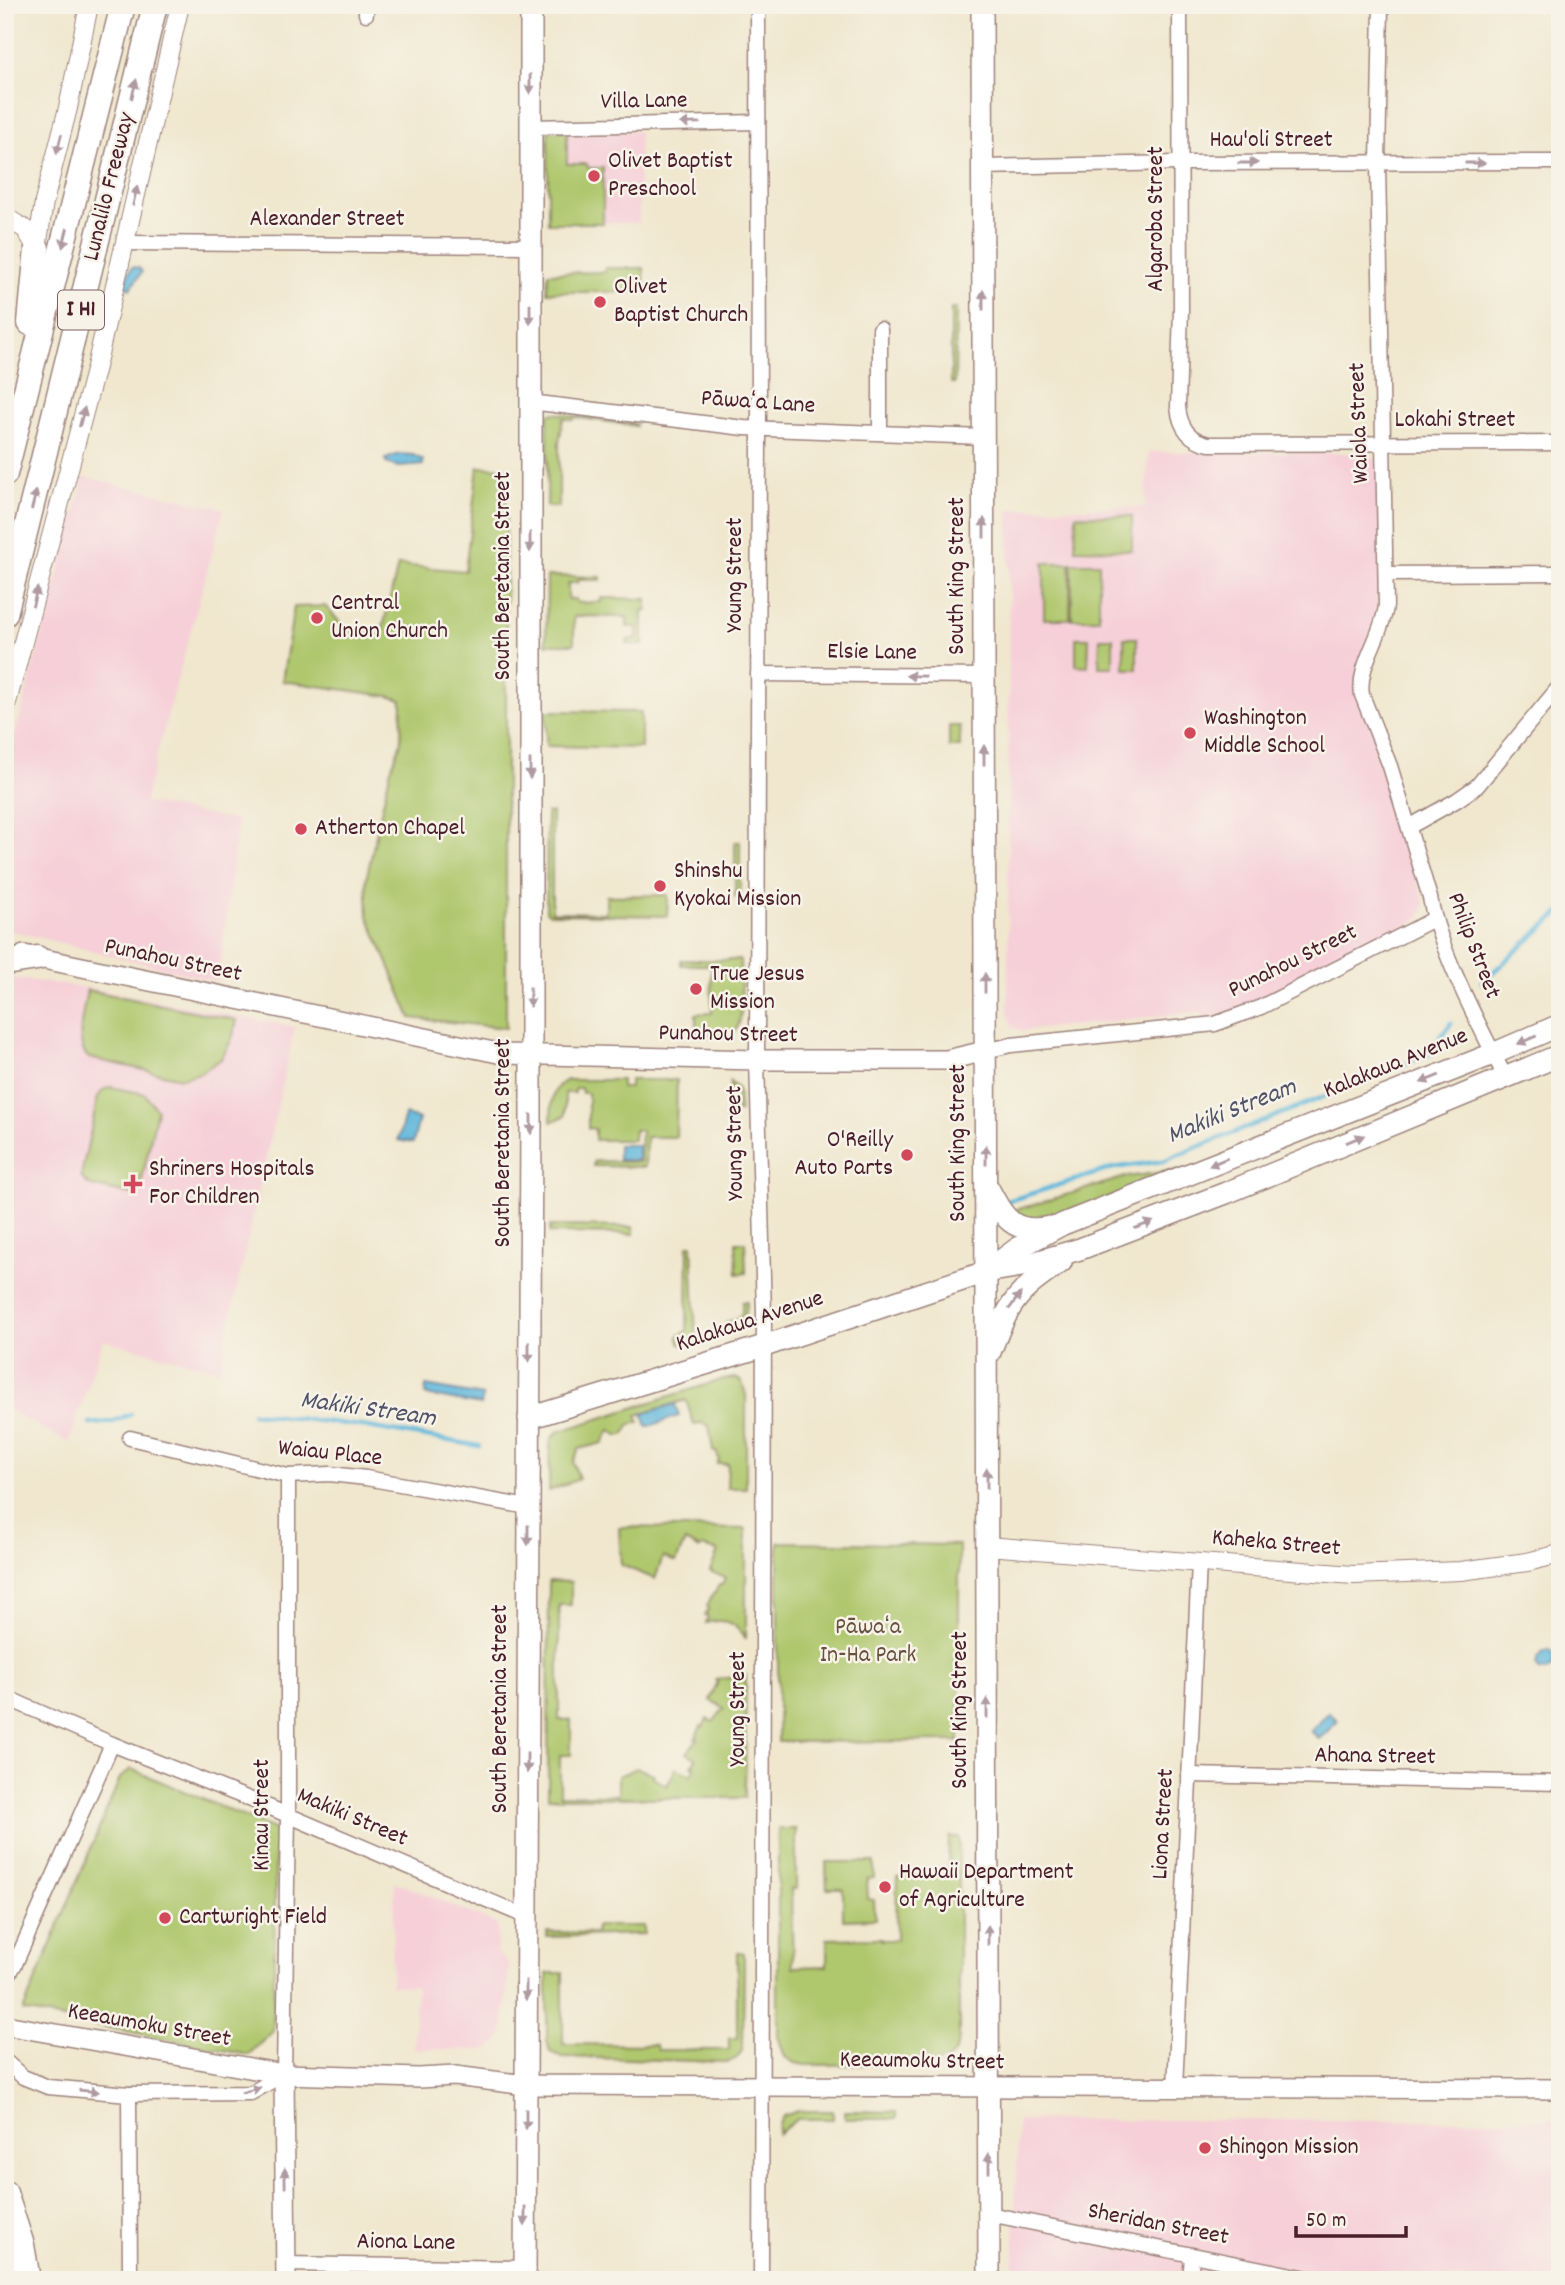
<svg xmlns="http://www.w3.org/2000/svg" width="1565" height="2285" viewBox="0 0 1565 2285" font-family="Dekko,sans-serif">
  <rect width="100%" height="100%" fill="#f7f3e8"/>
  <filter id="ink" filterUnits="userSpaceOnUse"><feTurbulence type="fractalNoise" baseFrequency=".0143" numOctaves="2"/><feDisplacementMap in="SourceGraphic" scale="14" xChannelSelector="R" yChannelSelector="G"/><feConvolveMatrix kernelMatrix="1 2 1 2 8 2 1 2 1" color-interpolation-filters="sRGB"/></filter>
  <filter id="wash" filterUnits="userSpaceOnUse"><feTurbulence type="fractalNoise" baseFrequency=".00686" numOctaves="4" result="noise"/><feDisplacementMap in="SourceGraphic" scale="28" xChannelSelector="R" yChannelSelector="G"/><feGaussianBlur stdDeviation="1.57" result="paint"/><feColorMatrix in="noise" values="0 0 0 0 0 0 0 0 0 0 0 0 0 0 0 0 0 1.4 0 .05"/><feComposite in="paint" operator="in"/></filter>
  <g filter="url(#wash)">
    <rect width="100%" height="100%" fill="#f0e7ce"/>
    <!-- built -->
    <g fill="#f6cfd8">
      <rect x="548" y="131" width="91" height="92"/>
      <path d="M 1149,452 L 1363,453 L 1377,460 L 1382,470 L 1378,609 L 1358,670 L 1377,746 L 1424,902 L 1424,908 L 1419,918 L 1410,924 L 1256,1004 L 1213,1019 L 1194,1012 L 1021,1031 L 1012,1026 L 1008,1013 L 1009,509 L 1145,507 Z"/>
      <path d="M 84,477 L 224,509 L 144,802 L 238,821 L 218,982 L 5,929 L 5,773 Z"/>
      <path d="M 5,977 L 88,988 L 295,1027 L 219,1370 L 103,1340 L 69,1443 L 5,1408 Z"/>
      <path d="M 395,1882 L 497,1924 L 497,1952 L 509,1965 L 503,2033 L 497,2042 L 488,2049 L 482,2050 L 414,2049 L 416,1986 L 391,1986 Z"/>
      <path d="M 1018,2120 L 1560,2120 L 1560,2280 L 1013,2280 Z"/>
    </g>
    <!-- green -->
    <g fill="#afc76d" stroke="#7c734c" stroke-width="2">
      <path d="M 548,131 L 567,131 L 567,164 L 587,164 L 588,168 L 603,168 L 603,223 L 548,223 Z"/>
      <path d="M 605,268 L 644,268 L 644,292 L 547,292 L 548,273 L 605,272 Z"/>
      <path d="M 951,308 L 956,308 L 955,383 L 951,383 Z"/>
      <path d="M 554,413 L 636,424 L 636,426 L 574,417 L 573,420 L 563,418 L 559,443 L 559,507 L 547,506 L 548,417 L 549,414 Z"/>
      <path d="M 478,467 L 506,468 L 506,1028 L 411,1018 L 368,916 L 366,880 L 390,772 L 401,742 L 402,700 L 388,696 L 282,681 L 294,607 L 325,606 L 346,629 L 381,636 L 398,565 L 465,571 Z"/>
      <path d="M 1076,515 L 1132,516 L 1132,550 L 1075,549 Z"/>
      <rect x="1044" y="563" width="26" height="56"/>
      <rect x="1072" y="563" width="27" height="56"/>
      <path d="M 547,576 L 601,577 L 601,580 L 577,580 L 577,583 L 568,583 L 568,599 L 576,599 L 577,603 L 601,602 L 601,598 L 647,599 L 647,610 L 643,611 L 643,645 L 627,644 L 627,640 L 637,638 L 637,627 L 627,627 L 627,617 L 578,616 L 574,617 L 574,644 L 546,644 Z"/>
      <path d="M 1076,638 L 1089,638 L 1088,666 L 1076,665 Z"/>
      <path d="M 1100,638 L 1113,638 L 1113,667 L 1099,667 Z"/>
      <rect x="1124" y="638" width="13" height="31"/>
      <path d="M 546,711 L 641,712 L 641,748 L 546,746 Z"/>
      <rect x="949" y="726" width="11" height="21"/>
      <path d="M 547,813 L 552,813 L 552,912 L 606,913 L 606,896 L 668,895 L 667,916 L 550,914 L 546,911 Z"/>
      <rect x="735" y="842" width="5" height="55"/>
      <path d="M 681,960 L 740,960 C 740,979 746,1017 735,1032 L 720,1037 L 696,1036 L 696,1014 L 712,1013 L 711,965 L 681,965 Z"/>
      <path d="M 87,990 L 237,1020 L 232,1039 L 221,1059 L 200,1073 L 181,1078 L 89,1058 C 73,1046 84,1009 87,990 Z"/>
      <path d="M 567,1080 L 621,1080 L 621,1088 L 630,1088 L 630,1080 L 677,1080 L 676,1137 L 646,1137 L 645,1167 L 593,1166 L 594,1161 L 640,1162 L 641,1130 L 634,1130 L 633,1140 L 595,1140 L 595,1129 L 588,1128 L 588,1093 L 582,1093 L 581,1088 L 575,1088 L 575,1093 L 565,1093 L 565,1116 L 551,1122 C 552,1105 549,1088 567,1080 Z"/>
      <path d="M 730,1082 L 738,1089 L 740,1112 L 736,1112 L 736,1103 L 730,1103 Z"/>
      <path d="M 110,1087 L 145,1094 L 157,1110 L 141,1184 L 133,1193 L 127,1194 L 92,1186 L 87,1184 L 81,1176 L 98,1097 L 103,1090 Z"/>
      <path d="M 1181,1170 L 1104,1200 L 1036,1220 L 1028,1220 L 1012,1211 L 1126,1177 Z"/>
      <path d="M 550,1226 L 633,1227 L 634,1234 L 550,1233 Z"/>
      <path d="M 736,1242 L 745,1242 L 746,1273 L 737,1274 Z"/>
      <path d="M 688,1245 L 692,1245 L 696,1340 L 681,1345 L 678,1336 L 687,1331 Z"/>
      <path d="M 747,1301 C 747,1318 743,1325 727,1330 L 726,1322 L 738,1319 L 742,1312 L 742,1302 Z"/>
      <path d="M 736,1378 L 742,1382 L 746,1395 L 746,1488 L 727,1488 L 728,1464 L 717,1464 L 719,1460 L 717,1453 L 713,1451 L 709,1426 L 702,1423 L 694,1425 L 686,1400 L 637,1415 L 639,1422 L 629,1425 L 625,1434 L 619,1436 L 610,1430 L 603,1443 L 579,1449 L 573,1462 L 579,1479 L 549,1491 L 550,1445 L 551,1439 L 557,1432 L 724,1379 Z"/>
      <path d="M 619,1527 L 746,1529 L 746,1639 C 737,1622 723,1618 706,1623 L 708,1617 L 705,1616 L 709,1608 L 707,1606 L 713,1593 L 715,1593 L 719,1585 L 722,1585 L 725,1578 L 710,1571 L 718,1551 L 702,1547 L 700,1549 L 685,1541 L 676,1562 L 663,1557 L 655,1579 L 621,1565 Z"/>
      <path d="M 778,1542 L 959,1545 L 959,1741 L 778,1742 Z"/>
      <path d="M 549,1581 L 571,1582 L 571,1605 L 559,1605 L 559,1720 L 571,1720 L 571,1755 L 560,1755 L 560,1795 L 618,1795 L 618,1776 L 637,1768 L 654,1774 L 653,1777 L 667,1786 L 676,1768 L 691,1775 L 695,1767 L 692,1766 L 696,1758 L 687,1753 L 697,1739 L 695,1738 L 701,1726 L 703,1727 L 707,1719 L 713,1722 L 724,1708 L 710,1700 L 718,1682 L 716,1680 L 746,1675 L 745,1798 L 548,1798 Z"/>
      <path d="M 131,1769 L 276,1830 L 273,2031 L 248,2055 L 23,2011 L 120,1778 Z"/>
      <path d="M 778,1829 L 796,1829 L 796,1889 L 791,1889 L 793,1967 L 827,1966 L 827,1939 L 881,1938 L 881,1940 L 896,1940 L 897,1878 L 906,1877 L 906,1875 L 948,1875 L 949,1837 L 959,1837 L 959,2038 C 957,2055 949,2062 933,2064 L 805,2065 L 795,2063 L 785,2057 L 778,2036 Z"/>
      <path d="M 826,1862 L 874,1862 L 874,1878 L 867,1879 L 868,1899 L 874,1900 L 875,1919 L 843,1920 L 843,1889 L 827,1889 Z"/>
      <path d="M 596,1926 L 644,1926 L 644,1934 L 547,1937 L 547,1932 L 595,1933 Z"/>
      <path d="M 737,1953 L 744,1953 L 743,2046 C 741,2056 736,2061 725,2062 L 562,2057 L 550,2052 L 547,2040 L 547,1973 L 563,1973 L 563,2044 L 656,2045 L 657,2050 L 729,2050 L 729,2038 L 737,2038 Z"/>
      <path d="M 798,2111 L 833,2111 L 833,2119 L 797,2119 L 778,2134 L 779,2123 L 783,2116 Z"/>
      <path d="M 845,2111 L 896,2112 L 896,2119 L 845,2119 Z"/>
    </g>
    <!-- water -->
    <g fill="#5eb7db" stroke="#546b83" stroke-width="2">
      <path d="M 132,267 L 139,268 L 142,272 L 130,289 L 125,286 L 127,276 Z"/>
      <path d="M 399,454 L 413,455 L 423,460 L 423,465 L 399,467 L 386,463 L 386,459 Z"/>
      <path d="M 405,1115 L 419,1119 L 413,1143 L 398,1140 Z"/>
      <rect x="618" y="1145" width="20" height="15"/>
      <path d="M 426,1386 L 483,1396 L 481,1405 L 425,1395 Z"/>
      <path d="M 675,1404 L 679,1416 L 647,1427 L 643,1414 Z"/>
      <path d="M 1550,1650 L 1555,1655 L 1553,1666 L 1546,1671 L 1539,1670 L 1536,1663 C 1539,1656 1542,1651 1550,1650 Z"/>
      <path d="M 1329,1712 L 1338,1721 L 1319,1739 L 1311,1731 Z"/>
    </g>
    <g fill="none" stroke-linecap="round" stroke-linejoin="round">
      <!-- stream -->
      <g stroke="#5eb7db" stroke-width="4.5">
        <path d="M 1482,982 L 1560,912"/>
        <path d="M 1008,1201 L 1113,1168 L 1163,1161 L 1428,1055 L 1451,1023"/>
        <path d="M 252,1413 L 362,1426 L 479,1446"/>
        <path d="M 90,1424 L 112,1422 L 131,1414"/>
      </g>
    </g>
  </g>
  <g filter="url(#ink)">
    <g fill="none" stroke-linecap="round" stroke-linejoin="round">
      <defs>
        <g id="minor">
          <path d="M 758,5 L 759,429 L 757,1060 L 764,1314 L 761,2280"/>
          <path d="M 1180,5 L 1181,309 L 1178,407 C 1180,427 1189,440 1209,444 L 1560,443"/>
          <path d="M 1381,5 L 1378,163 L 1386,606 C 1382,637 1357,666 1362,695 L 1390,766 L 1430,898 C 1441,955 1479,1024 1505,1077"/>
          <path d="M 366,14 L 366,5"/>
          <path d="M 530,127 L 758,122"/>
          <path d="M 982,167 L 1179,163 L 1560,162"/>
          <path d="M 124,243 L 530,246"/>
          <path d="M 530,402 L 744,428 L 983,437"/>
          <path d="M 880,433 L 880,329"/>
          <path d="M 1386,574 L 1560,573"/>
          <path d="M 758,674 L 984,676"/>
          <path d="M 1409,827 L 1457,800 L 1477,786 L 1560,686"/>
          <path d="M 985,1051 L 1011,1045 L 1215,1024 L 1261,1007 L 1434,919"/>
          <path d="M 130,1438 L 288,1476 L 330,1474 L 366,1478 L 528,1507"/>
          <path d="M 5,1697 L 112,1744 L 264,1805 L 527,1917"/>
          <path d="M 1189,1775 L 1560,1783"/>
          <path d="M 5,1981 L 15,1964 L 112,1744"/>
          <path d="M 5,2061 L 23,2077 L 48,2087 L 129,2094 L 251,2093 L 284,2074 L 288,1816 L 288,1476"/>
          <path d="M 1175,2088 L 1199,1562"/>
          <path d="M 129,2094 L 130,2280"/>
          <path d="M 989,2214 L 1317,2280"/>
          <path d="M 286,2264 L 525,2268"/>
          <path d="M 1190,2280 L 1192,2256"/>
        </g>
        <g id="tertiary">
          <path d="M 5,217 L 25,229 L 37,248"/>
          <path d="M 37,248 L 44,202 L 68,108 L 89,5"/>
          <path d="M 5,710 L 96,367 L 180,5"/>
          <path d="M 987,1546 L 1353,1575 L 1461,1571 L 1527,1562 L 1560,1554"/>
        </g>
        <g id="secondary">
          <path d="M 24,955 L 503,1054 L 757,1060 L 947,1060 L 985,1051"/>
          <path d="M 5,2025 L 284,2074 L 419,2078 L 455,2076 L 526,2085 L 1560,2089"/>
          <path d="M 284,2074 L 286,2280"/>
        </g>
        <g id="primary">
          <path d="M 982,5 L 989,2280"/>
          <path d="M 988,1188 C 1004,1218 1013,1235 1050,1227"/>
          <path d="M 990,1269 L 1018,1248 L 1063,1224 L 1493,1054 L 1560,1025"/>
          <path d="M 990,1352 C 1010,1301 1016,1293 1061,1262"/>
          <path d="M 529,1418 L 764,1346 L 986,1272 L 1022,1266 L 1080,1249 L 1226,1193 L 1560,1055"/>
          <path d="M 525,2280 L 531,1125 L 531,5"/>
        </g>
        <g id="motorway">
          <path d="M 30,323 L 37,248"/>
          <path d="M 5,474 L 123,5"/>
          <path d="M 5,614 L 155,5"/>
          <path d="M 5,963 L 37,958"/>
          <path d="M 5,2193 L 22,2245 L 28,2280"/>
          <path d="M 5,2272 L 6,2280"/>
        </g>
      </defs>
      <!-- minor casing -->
      <use href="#minor" stroke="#9d837c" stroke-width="17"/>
      <!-- tertiary casing -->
      <use href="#tertiary" stroke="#9d837c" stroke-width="20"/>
      <!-- secondary casing -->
      <use href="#secondary" stroke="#9d837c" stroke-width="22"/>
      <!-- primary casing -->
      <use href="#primary" stroke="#9d837c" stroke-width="24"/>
      <!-- motorway casing -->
      <use href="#motorway" stroke="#9d837c" stroke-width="27"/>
      <!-- minor -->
      <use href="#minor" stroke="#fff" stroke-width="14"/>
      <!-- tertiary -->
      <use href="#tertiary" stroke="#fff" stroke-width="18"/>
      <!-- secondary -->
      <use href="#secondary" stroke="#fff" stroke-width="19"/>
      <!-- primary -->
      <use href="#primary" stroke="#fff" stroke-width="21"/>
      <!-- motorway -->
      <use href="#motorway" stroke="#fff" stroke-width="24"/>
    </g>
    <!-- one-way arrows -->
    <defs><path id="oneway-solid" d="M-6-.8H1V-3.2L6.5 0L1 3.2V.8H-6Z" transform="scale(1.75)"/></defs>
    <g fill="#ae9aa0">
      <use href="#oneway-solid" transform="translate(530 84) rotate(90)"/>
      <use href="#oneway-solid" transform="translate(134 89) rotate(-76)"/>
      <use href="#oneway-solid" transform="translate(690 123) rotate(179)"/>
      <use href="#oneway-solid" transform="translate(59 144) rotate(104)"/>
      <use href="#oneway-solid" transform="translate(1248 163)"/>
      <use href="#oneway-solid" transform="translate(1475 163)"/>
      <use href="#oneway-solid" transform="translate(135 196) rotate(-77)"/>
      <use href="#oneway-solid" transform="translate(65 238) rotate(104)"/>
      <use href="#oneway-solid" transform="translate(983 300) rotate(-90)"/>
      <use href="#oneway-solid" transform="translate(530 314) rotate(90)"/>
      <use href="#oneway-solid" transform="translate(82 417) rotate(-75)"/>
      <use href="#oneway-solid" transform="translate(34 500) rotate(-76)"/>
      <use href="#oneway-solid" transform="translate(984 528) rotate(-90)"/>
      <use href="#oneway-solid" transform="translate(530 542) rotate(90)"/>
      <use href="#oneway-solid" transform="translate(35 597) rotate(-75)"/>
      <use href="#oneway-solid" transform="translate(916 676) rotate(-179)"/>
      <use href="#oneway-solid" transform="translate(984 755) rotate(-90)"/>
      <use href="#oneway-solid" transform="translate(530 769) rotate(90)"/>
      <use href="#oneway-solid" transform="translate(985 983) rotate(-90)"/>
      <use href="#oneway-solid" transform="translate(530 997) rotate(90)"/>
      <use href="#oneway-solid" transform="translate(1527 1040) rotate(157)"/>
      <use href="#oneway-solid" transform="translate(1430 1079) rotate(158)"/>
      <use href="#oneway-solid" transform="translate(531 1124) rotate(90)"/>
      <use href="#oneway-solid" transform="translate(1355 1139) rotate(-22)"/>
      <use href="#oneway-solid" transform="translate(986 1155) rotate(-90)"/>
      <use href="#oneway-solid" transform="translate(1218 1162) rotate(158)"/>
      <use href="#oneway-solid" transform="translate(1144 1225) rotate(-21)"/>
      <use href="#oneway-solid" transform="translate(1015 1301) rotate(-54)"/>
      <use href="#oneway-solid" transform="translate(529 1352) rotate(90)"/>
      <use href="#oneway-solid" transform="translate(987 1478) rotate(-90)"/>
      <use href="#oneway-solid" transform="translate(528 1535) rotate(90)"/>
      <use href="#oneway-solid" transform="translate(987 1708) rotate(-90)"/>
      <use href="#oneway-solid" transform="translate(527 1763) rotate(90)"/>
      <use href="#oneway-solid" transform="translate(988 1935) rotate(-90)"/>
      <use href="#oneway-solid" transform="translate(526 1990) rotate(90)"/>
      <use href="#oneway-solid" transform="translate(251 2090) rotate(-16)"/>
      <use href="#oneway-solid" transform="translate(89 2091) rotate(5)"/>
      <use href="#oneway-solid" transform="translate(526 2119) rotate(90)"/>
      <use href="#oneway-solid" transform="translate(989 2163) rotate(-90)"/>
      <use href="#oneway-solid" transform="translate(285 2178) rotate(-91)"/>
      <use href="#oneway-solid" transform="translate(525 2216) rotate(90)"/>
    </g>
  </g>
  <!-- markers -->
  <g fill="#d1495b" stroke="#f7f3e8" stroke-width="2.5">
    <circle cx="594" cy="176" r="7"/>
    <circle cx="600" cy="302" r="7"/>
    <circle cx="317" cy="618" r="7"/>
    <circle cx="1190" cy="733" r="7"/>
    <circle cx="301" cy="829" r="7"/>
    <circle cx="660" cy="886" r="7"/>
    <circle cx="696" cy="989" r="7"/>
    <circle cx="907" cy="1155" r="7"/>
    <path d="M129.5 1173.5h7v7h7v7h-7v7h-7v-7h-7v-7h7z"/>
    <circle cx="885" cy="1887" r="7"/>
    <circle cx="165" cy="1918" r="7"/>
    <circle cx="1205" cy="2148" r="7"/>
  </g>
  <g text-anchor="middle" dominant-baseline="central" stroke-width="5" stroke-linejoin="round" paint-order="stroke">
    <!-- shield labels -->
    <rect fill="#f7f3e8" stroke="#7e5f64" stroke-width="2" x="58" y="290.5" width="46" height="39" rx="5"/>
    <g font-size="23" font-weight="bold" fill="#4a1f2b">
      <text x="81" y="310">I H1</text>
    </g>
    <!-- street labels -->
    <g font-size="24" fill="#4a1f2b" stroke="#f7f3e8">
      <text transform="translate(644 102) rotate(-1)">Villa Lane</text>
      <text x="1271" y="141">Hau'oli Street</text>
      <text transform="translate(110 187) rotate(-76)">Lunalilo Freeway</text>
      <text transform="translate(1157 219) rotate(-90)">Algaroba Street</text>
      <text x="327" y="220">Alexander Street</text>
      <text transform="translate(758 403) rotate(4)">Pāwaʻa Lane</text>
      <text x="1455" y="421">Lokahi Street</text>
      <text transform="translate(1360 423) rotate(-92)">Waiola Street</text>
      <text transform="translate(736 575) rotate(-90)">Young Street</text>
      <text transform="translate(504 576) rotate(-90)">South Beretania Street</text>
      <text transform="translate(958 576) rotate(-90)">South King Street</text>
      <text transform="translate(872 653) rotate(1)">Elsie Lane</text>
      <text transform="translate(1473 946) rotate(69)">Philip Street</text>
      <text transform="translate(173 961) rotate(12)">Punahou Street</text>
      <text transform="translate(1293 962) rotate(-26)">Punahou Street</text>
      <text transform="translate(728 1035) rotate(1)">Punahou Street</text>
      <text transform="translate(1396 1064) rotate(-22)">Kalakaua Avenue</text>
      <text transform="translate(504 1143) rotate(-90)">South Beretania Street</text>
      <text transform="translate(736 1143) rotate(-91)">Young Street</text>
      <text transform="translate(959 1143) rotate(-90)">South King Street</text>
      <text transform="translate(750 1322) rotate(-18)">Kalakaua Avenue</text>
      <text transform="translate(330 1454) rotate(6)">Waiau Place</text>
      <text transform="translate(1276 1544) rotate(5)">Kaheka Street</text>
      <text transform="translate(501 1709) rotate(-90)">South Beretania Street</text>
      <text transform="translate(739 1709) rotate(-90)">Young Street</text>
      <text transform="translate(961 1710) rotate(-90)">South King Street</text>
      <text transform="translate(1375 1757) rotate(1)">Ahana Street</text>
      <text transform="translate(263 1815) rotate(-90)">Kinau Street</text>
      <text transform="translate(352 1818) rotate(23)">Makiki Street</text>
      <text transform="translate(1164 1824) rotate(-87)">Liona Street</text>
      <text transform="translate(149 2026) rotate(10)">Keeaumoku Street</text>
      <text transform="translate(922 2062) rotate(1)">Keeaumoku Street</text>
      <text transform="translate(1158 2225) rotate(11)">Sheridan Street</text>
      <text transform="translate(406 2243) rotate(1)">Aiona Lane</text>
    </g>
    <!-- poi labels -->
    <g font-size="24" fill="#4a1f2b" stroke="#f7f3e8" text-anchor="start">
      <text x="608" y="162">Olivet Baptist<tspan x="608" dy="28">Preschool</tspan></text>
      <text x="614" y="288">Olivet<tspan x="614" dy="28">Baptist Church</tspan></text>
      <text x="331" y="604">Central<tspan x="331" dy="28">Union Church</tspan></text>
      <text x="1204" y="719">Washington<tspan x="1204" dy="28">Middle School</tspan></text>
      <text x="315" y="829">Atherton Chapel</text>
      <text x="674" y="872">Shinshu<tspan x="674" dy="28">Kyokai Mission</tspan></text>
      <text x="710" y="975">True Jesus<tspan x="710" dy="28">Mission</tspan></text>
      <text x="893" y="1141" text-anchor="end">O'Reilly<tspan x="893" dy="28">Auto Parts</tspan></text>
      <text x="149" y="1170">Shriners Hospitals<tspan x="149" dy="28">For Children</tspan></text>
      <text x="899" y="1873">Hawaii Department<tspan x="899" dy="28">of Agriculture</tspan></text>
      <text x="179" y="1918">Cartwright Field</text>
      <text x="1219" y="2148">Shingon Mission</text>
    </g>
    <!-- park labels -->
    <g font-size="24" fill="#68513f" stroke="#f7f3e8">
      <text x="868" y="1628">Pāwaʻa<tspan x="868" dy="28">In-Ha Park</tspan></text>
    </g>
    <!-- water labels -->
    <g font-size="26" font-style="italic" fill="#515469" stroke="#f7f3e8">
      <text transform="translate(1232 1112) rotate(-22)">Makiki Stream</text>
      <text transform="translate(368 1410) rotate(8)">Makiki Stream</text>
    </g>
  </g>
  <!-- margin -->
  <rect width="1565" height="2285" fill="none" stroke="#f7f3e8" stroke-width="28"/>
  <!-- scale -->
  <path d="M1296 2226v10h110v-10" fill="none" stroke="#4a1f2b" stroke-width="3.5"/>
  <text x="1306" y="2226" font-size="21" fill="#4a1f2b" stroke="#f7f3e8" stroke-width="5" paint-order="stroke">50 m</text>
</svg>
